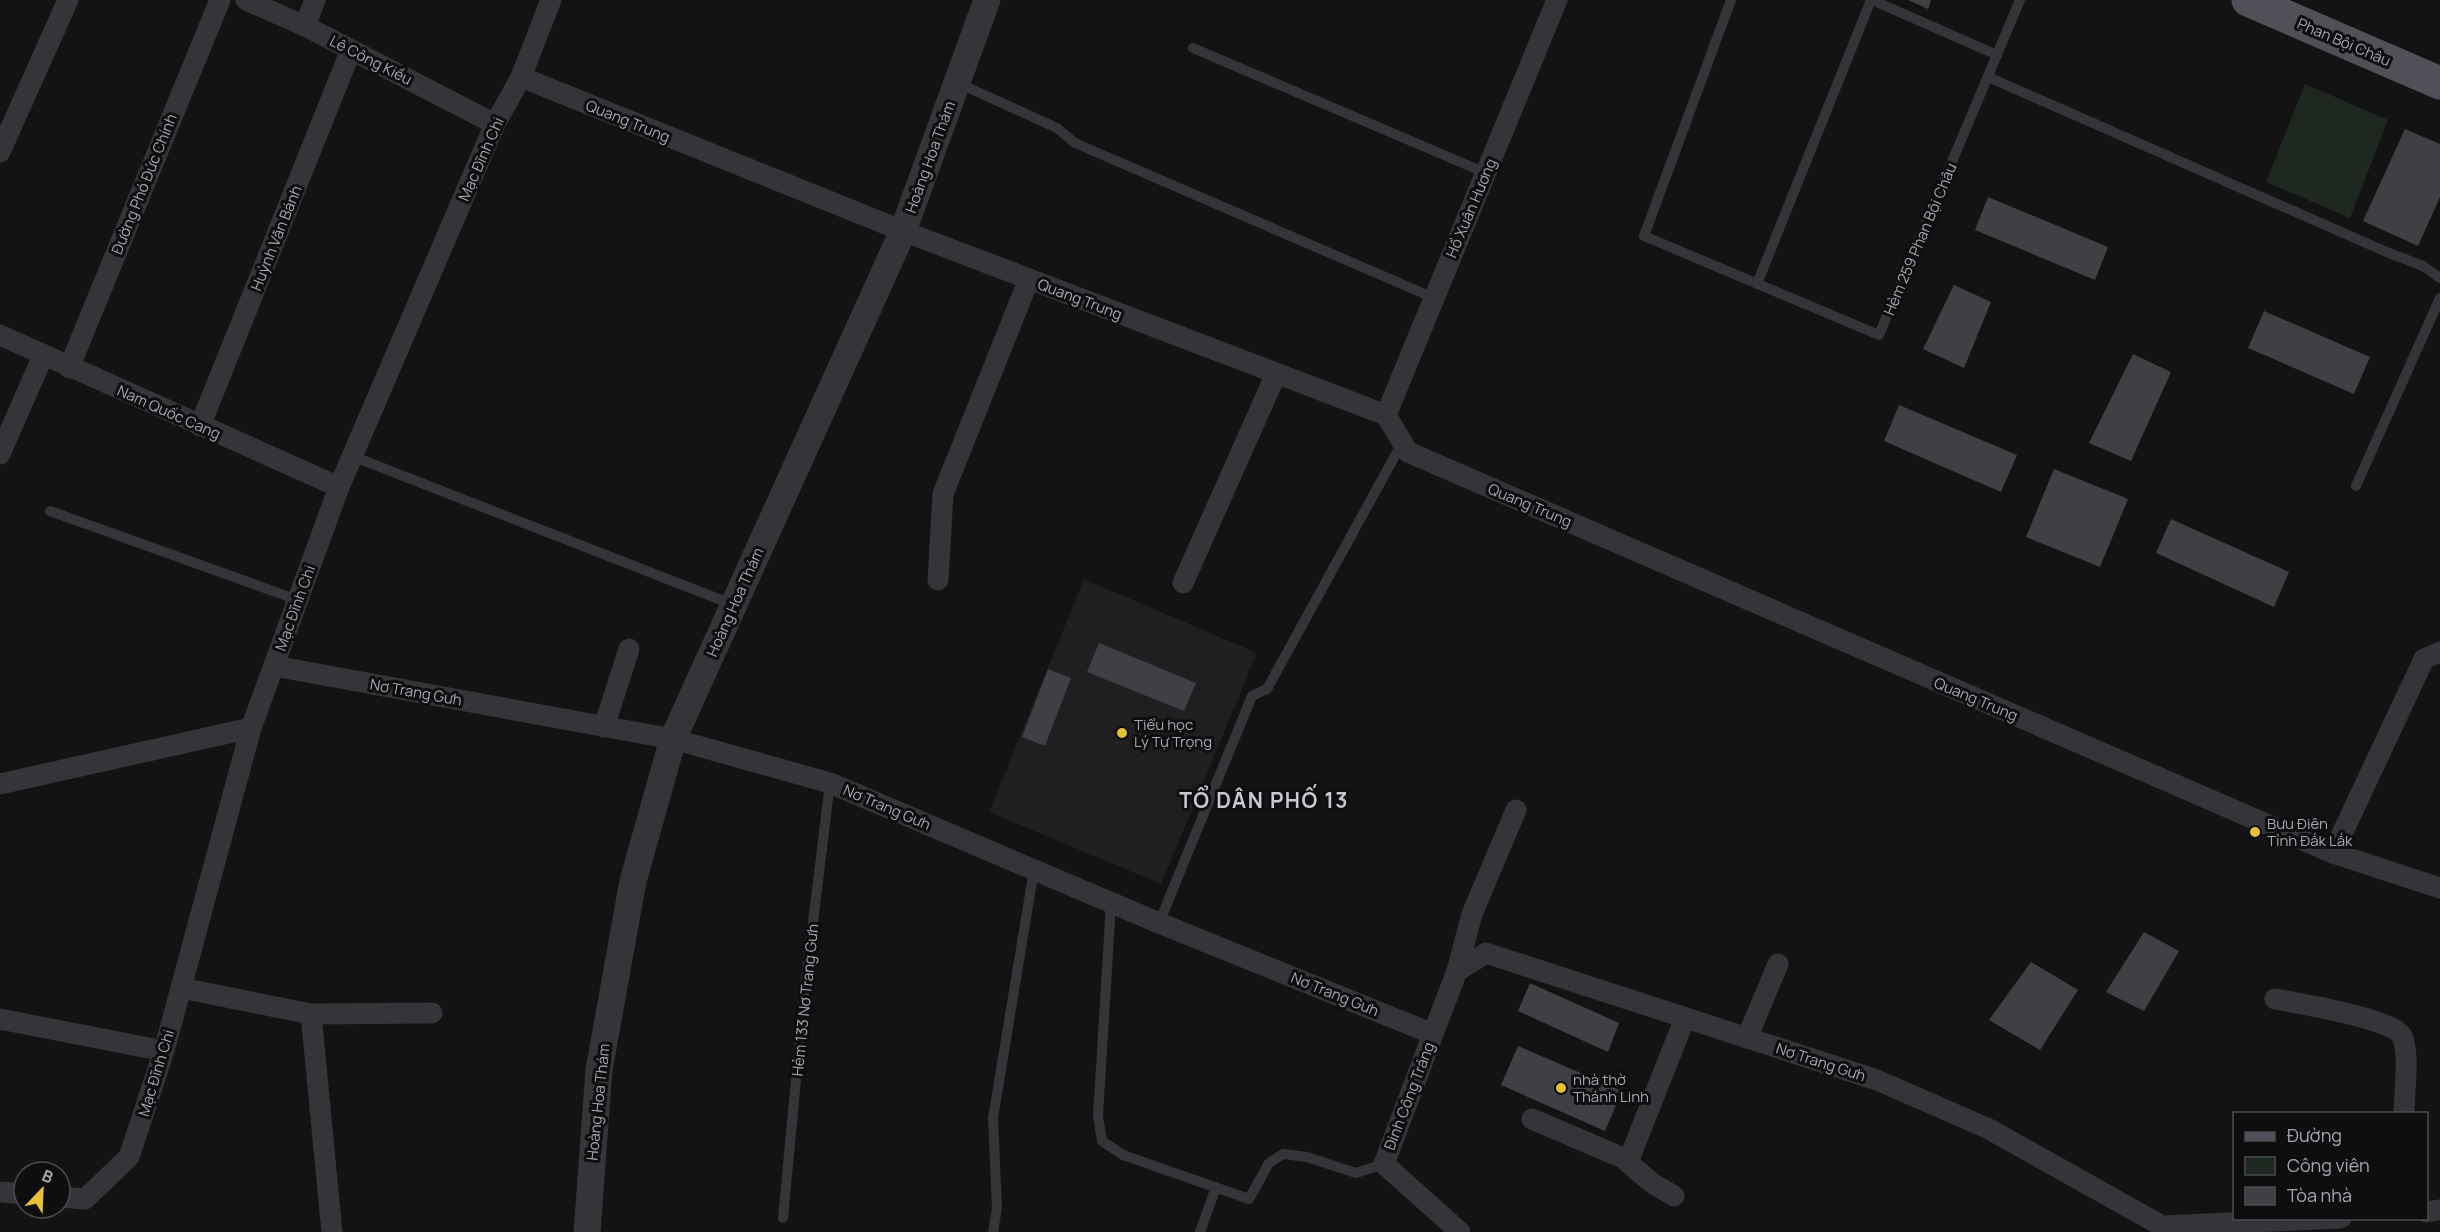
<svg xmlns="http://www.w3.org/2000/svg" width="2440" height="1232" viewBox="0 0 2440 1232" font-family="Manrope,sans-serif">
  <rect width="100%" height="100%" fill="#131314"/>
  <!-- built -->
  <path fill="#1f1f21" d="M 1084,579 L 1257,653 L 1161,884 L 989,812 Z"/>
  <!-- green -->
  <path fill="#1f2721" d="M 2305,84 L 2388,120 L 2350,218 L 2266,182 Z"/>
  <!-- building -->
  <g fill="#3f4044">
    <path d="M 1908,0 L 1931,0 L 1928,9 Z"/>
    <path d="M 2405,129 L 2440,144 L 2440,197 L 2418,246 L 2363,221 Z"/>
    <path d="M 1988,197 L 2108,247 L 2095,280 L 1975,230 Z"/>
    <path d="M 1954,285 L 1991,302 L 1964,368 L 1923,349 Z"/>
    <path d="M 2264,311 L 2370,357 L 2354,394 L 2248,348 Z"/>
    <path d="M 2133,354 L 2171,372 L 2131,461 L 2089,443 Z"/>
    <path d="M 1899,405 L 2017,455 L 2001,492 L 1884,441 Z"/>
    <path d="M 2054,469 L 2128,499 L 2100,567 L 2026,537 Z"/>
    <path d="M 2171,519 L 2289,572 L 2274,607 L 2156,553 Z"/>
    <path d="M 1099,643 L 1196,683 L 1184,711 L 1087,672 Z"/>
    <path d="M 1048,669 L 1071,678 L 1045,746 L 1022,737 Z"/>
    <path d="M 2144,932 L 2179,951 L 2144,1011 L 2106,992 Z"/>
    <path d="M 2031,962 L 2078,990 L 2040,1050 L 1989,1020 Z"/>
    <path d="M 1530,983 L 1619,1023 L 1608,1052 L 1518,1011 Z"/>
    <path d="M 1518,1046 L 1622,1091 L 1605,1131 L 1501,1085 Z"/>
  </g>
  <g fill="none" stroke-linecap="round" stroke-linejoin="round">
    <!-- service -->
    <g stroke="#343439" stroke-width="10">
      <path d="M 1731,0 L 1644,236 L 1879,335 L 2020,0"/>
      <path d="M 1872,0 L 1997,55"/>
      <path d="M 1193,48 L 1486,173"/>
      <path d="M 1988,77 L 2389,253 L 2423,266 L 2440,278"/>
      <path d="M 958,83 L 1057,128 L 1075,143 L 1434,298"/>
      <path d="M 1757,284 L 1871,0"/>
      <path d="M 352,456 L 734,605"/>
      <path d="M 2356,486 L 2440,298"/>
      <path d="M 50,511 L 298,600"/>
      <path d="M 1111,903 L 1098,1116 L 1102,1141 L 1123,1155 L 1249,1199 L 1269,1163 L 1283,1154 L 1307,1157 L 1356,1173 L 1384,1164"/>
      <path d="M 1159,923 L 1252,696 L 1267,689 L 1402,443"/>
      <path d="M 783,1218 L 804,995 L 830,783"/>
      <path d="M 993,1232 L 997,1208 L 993,1118 L 1034,870"/>
      <path d="M 1200,1232 L 1216,1187"/>
    </g>
    <!-- minor -->
    <g stroke="#343439" stroke-width="21">
      <path d="M 246,0 L 305,26 L 495,124"/>
      <path d="M 305,26 L 315,0"/>
      <path d="M 521,77 L 903,231 L 1386,415 L 1408,452 L 2333,853 L 2424,659 L 2440,652"/>
      <path d="M 0,152 L 68,0"/>
      <path d="M 0,335 L 339,487"/>
      <path d="M 69,368 L 220,0"/>
      <path d="M 1386,415 L 1557,0"/>
      <path d="M 200,426 L 351,50"/>
      <path d="M 0,454 L 43,356"/>
      <path d="M 938,580 L 943,494 L 1029,279"/>
      <path d="M 1183,583 L 1276,374"/>
      <path d="M 274,666 L 673,739 L 830,783 L 1159,923 L 1433,1034 L 1457,971 L 1486,953 L 1877,1080 L 1989,1129 L 2162,1226 L 2341,1218"/>
      <path d="M 604,727 L 629,649"/>
      <path d="M 0,784 L 251,728"/>
      <path d="M 2333,853 L 2440,888"/>
      <path d="M 1457,971 L 1472,914 L 1516,810"/>
      <path d="M 181,988 L 311,1014 L 432,1013"/>
      <path d="M 2275,999 C 2297,1003 2394,1019 2402,1036 C 2410,1054 2404,1093 2404,1114"/>
      <path d="M 311,1014 L 332,1232"/>
      <path d="M 0,1019 L 164,1051"/>
      <path d="M 1433,1034 L 1384,1164 L 1460,1232"/>
      <path d="M 1747,1038 L 1778,964"/>
      <path d="M 1532,1119 L 1623,1158 L 1652,1183 L 1674,1196"/>
      <path d="M 1628,1162 L 1685,1018"/>
      <path d="M 0,1192 L 24,1194"/>
      <path d="M 60,1197 L 85,1199 L 129,1157 L 164,1051 L 251,728 L 339,487 L 495,124 L 521,77 L 551,0"/>
      <path d="M 2426,1212 L 2440,1210"/>
    </g>
    <!-- tertiary -->
    <path stroke="#343439" stroke-width="27" d="M 587,1232 L 599,1070 L 633,881 L 673,739 L 903,231 L 987,0"/>
    <!-- primary -->
    <path stroke="#505158" stroke-width="33" d="M 2248,0 L 2440,83"/>
  </g>
  <!-- markers -->
  <g fill="#e6c038" stroke="#0e0e0f" stroke-width="2">
    <circle cx="1122" cy="733" r="6"/>
    <circle cx="2255" cy="832" r="6"/>
    <circle cx="1561" cy="1088" r="6"/>
  </g>
  <g text-anchor="middle" dominant-baseline="central" stroke-width="6" stroke-linejoin="round" paint-order="stroke">
    <!-- street labels -->
    <g font-size="15" fill="#a5a8b4" stroke="#0e0e0f">
      <text transform="translate(2344 42) rotate(23)">Phan Bội Châu</text>
      <text transform="translate(371 60) rotate(27)">Lê Công Kiều</text>
      <text transform="translate(628 121) rotate(22)">Quang Trung</text>
      <text transform="translate(930 157) rotate(-70)">Hoàng Hoa Thám</text>
      <text transform="translate(481 159) rotate(-66)">Mạc Đĩnh Chi</text>
      <text transform="translate(144 184) rotate(-68)">Đường Phó Đức Chính</text>
      <text transform="translate(1471 208) rotate(-67)">Hồ Xuân Hương</text>
      <text transform="translate(276 238) rotate(-68)">Huỳnh Văn Bánh</text>
      <text transform="translate(1920 239) rotate(-67)">Hẻm 259 Phan Bội Châu</text>
      <text transform="translate(1080 299) rotate(21)">Quang Trung</text>
      <text transform="translate(169 412) rotate(24)">Nam Quốc Cang</text>
      <text transform="translate(1530 505) rotate(23)">Quang Trung</text>
      <text transform="translate(735 602) rotate(-66)">Hoàng Hoa Thám</text>
      <text transform="translate(295 608) rotate(-70)">Mạc Đĩnh Chi</text>
      <text transform="translate(416 692) rotate(10)">Nơ Trang Gưh</text>
      <text transform="translate(1976 699) rotate(23)">Quang Trung</text>
      <text transform="translate(887 807) rotate(23)">Nơ Trang Gưh</text>
      <text transform="translate(1335 994) rotate(22)">Nơ Trang Gưh</text>
      <text transform="translate(805 1000) rotate(-84)">Hẻm 133 Nơ Trang Gưh</text>
      <text transform="translate(1821 1062) rotate(18)">Nơ Trang Gưh</text>
      <text transform="translate(156 1073) rotate(-73)">Mạc Đĩnh Chi</text>
      <text transform="translate(1409 1096) rotate(-69)">Đinh Công Tráng</text>
      <text transform="translate(598 1102) rotate(-84)">Hoàng Hoa Thám</text>
    </g>
    <!-- poi labels -->
    <g font-size="15" fill="#a5a8b4" stroke="#0e0e0f" text-anchor="start">
      <text x="1134" y="724">Tiểu học<tspan x="1134" dy="17">Lý Tự Trọng</tspan></text>
      <text x="2267" y="823">Bưu Điện<tspan x="2267" dy="17">Tỉnh Đắk Lắk</tspan></text>
      <text x="1573" y="1079">nhà thờ<tspan x="1573" dy="17">Thánh Linh</tspan></text>
    </g>
    <!-- district labels -->
    <g font-size="21" font-weight="bold" letter-spacing="1.5" fill="#c6c7d0" stroke="#0e0e0f">
      <text x="1264" y="800">TỔ DÂN PHỐ 13</text>
    </g>
  </g>
  <!-- legend -->
  <rect x="2233" y="1112" width="195" height="108" fill="#0e0e0f" stroke="#4a4c51" stroke-width="1.5"/>
  <rect x="2245" y="1132" width="30" height="9" fill="#505158" stroke="#4a4c51" stroke-width="1.5"/>
  <text x="2287" y="1142" font-size="18" fill="#a5a8b4">Đường</text>
  <rect x="2245" y="1157" width="30" height="18" fill="#1f2721" stroke="#4a4c51" stroke-width="1.5"/>
  <text x="2287" y="1172" font-size="18" fill="#a5a8b4">Công viên</text>
  <rect x="2245" y="1187" width="30" height="18" fill="#3f4044" stroke="#4a4c51" stroke-width="1.5"/>
  <text x="2287" y="1202" font-size="18" fill="#a5a8b4">Tòa nhà</text>
  <!-- north arrow -->
  <g transform="translate(42 1190) rotate(23)"><circle r="28" fill="#0e0e0f" stroke="#4a4c51" stroke-width="1.5"/>
  <path d="M0-4.5L10 22L0 15L-10 22Z" fill="#e6c038"/>
  <text y="-9" font-size="16" font-weight="bold" text-anchor="middle" fill="#a5a8b4">B</text>
  </g>
</svg>
